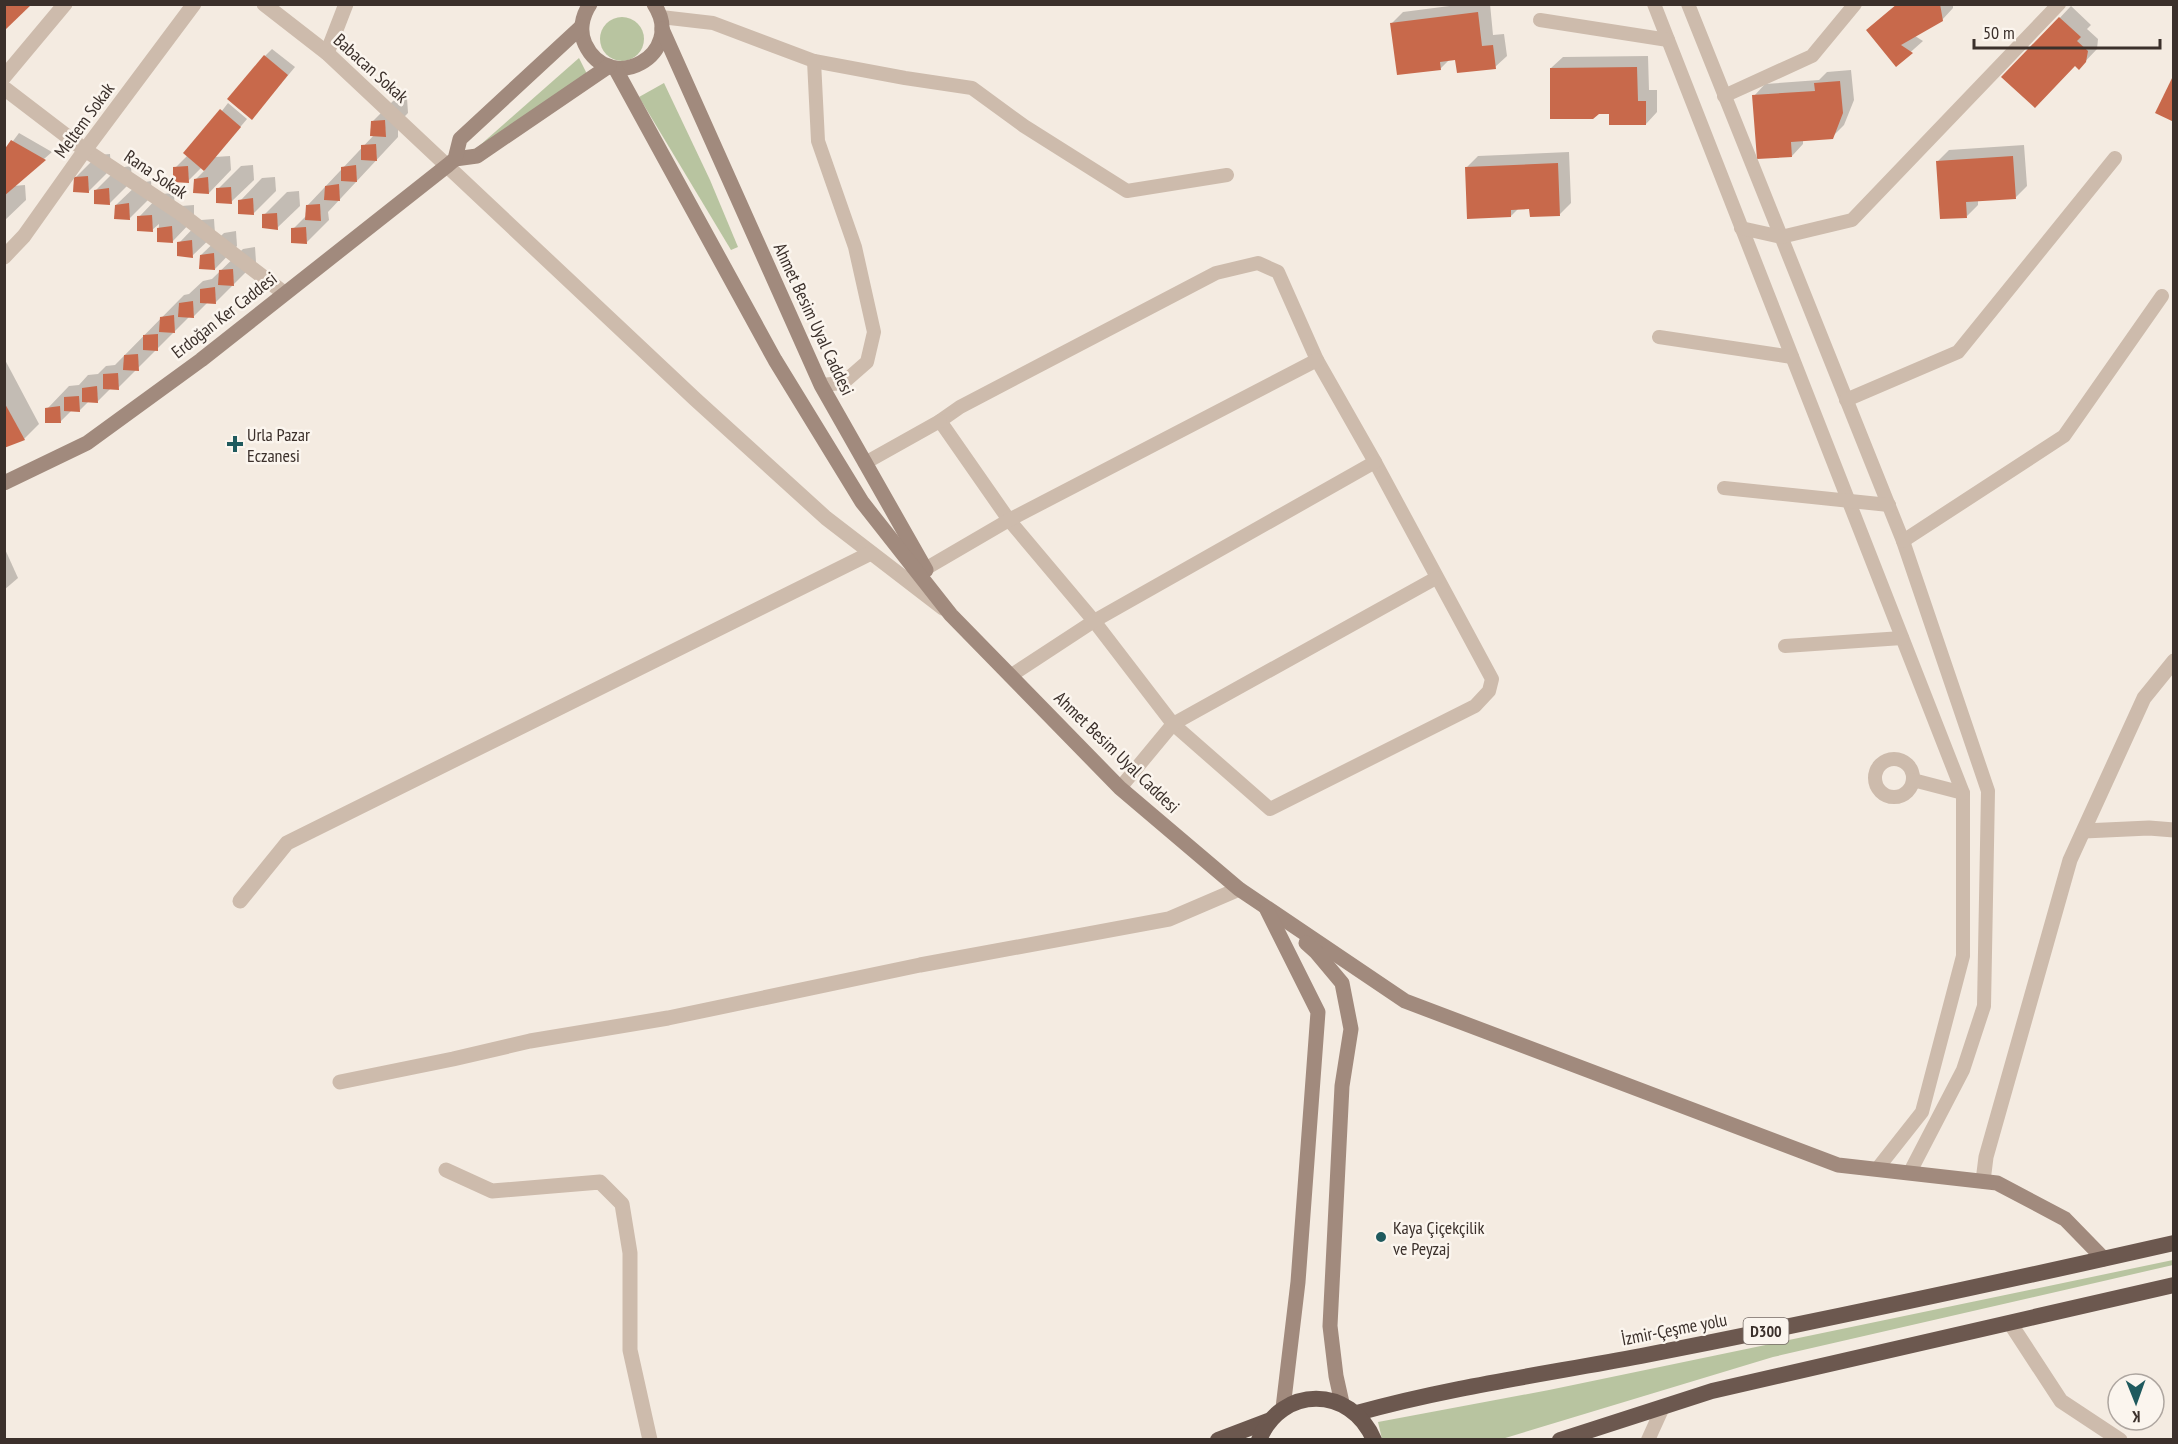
<svg xmlns="http://www.w3.org/2000/svg" width="2178" height="1444" viewBox="0 0 2178 1444" font-family="'PT Sans Narrow',sans-serif">
  <rect width="100%" height="100%" fill="#f4ebe1"/>
  <!-- green -->
  <g fill="#b8c4a0">
    <circle cx="622" cy="39" r="22"/>
    <path d="M 579,58 L 591,82 L 470,154 Z"/>
    <path d="M 664,83 L 710,180 L 738,247 L 731,250 L 639,97 Z"/>
    <path d="M 2173,1260 L 2173,1265 L 1773,1357 L 1502,1439 L 1382,1439 L 1378,1422 L 1549,1390 Z"/>
  </g>
  <!-- shadow -->
  <g fill="#0003">
    <path d="M 1465,4 L 1490,4 L 1493,35 L 1504,34 L 1507,56 L 1495,67 L 1457,58 L 1450,59 L 1440,69 L 1392,23 L 1403,12 Z"/>
    <path d="M 1897,4 L 1953,4 L 1953,8 L 1942,20 L 1915,36 L 1923,41 L 1896,65 Z"/>
    <path d="M 2071,6 L 2091,25 L 2087,29 L 2098,39 L 2097,49 L 2079,68 L 2075,64 L 2004,77 Z"/>
    <path d="M 272,49 L 295,67 L 259,110 L 265,56 Z"/>
    <path d="M 1648,56 L 1649,90 L 1657,90 L 1657,112 L 1646,124 L 1610,112 L 1598,112 L 1551,68 L 1563,57 Z"/>
    <path d="M 1851,70 L 1854,100 L 1844,125 L 1832,137 L 1803,140 L 1803,144 L 1792,156 L 1754,96 L 1765,84 L 1819,80 L 1827,72 Z"/>
    <path d="M 407,98 L 408,113 L 398,123 L 398,137 L 328,212 L 329,220 L 306,243 L 293,229 L 307,215 L 307,206 L 374,135 L 372,122 L 395,99 Z"/>
    <path d="M 228,103 L 247,119 L 215,157 L 230,156 L 231,170 L 209,193 L 195,180 L 205,170 L 202,167 L 188,181 L 175,168 L 188,155 Z"/>
    <path d="M 19,133 L 52,152 L 13,186 L 25,185 L 26,200 L 4,221 L 4,153 Z"/>
    <path d="M 2024,145 L 2027,186 L 2016,197 L 1978,200 L 1978,205 L 1967,216 L 1938,161 L 1949,150 Z"/>
    <path d="M 1569,152 L 1571,203 L 1560,214 L 1531,207 L 1519,208 L 1511,216 L 1466,168 L 1478,156 Z"/>
    <path d="M 110,154 L 111,169 L 88,192 L 75,178 L 98,155 Z"/>
    <path d="M 253,165 L 254,180 L 231,202 L 218,189 L 241,166 Z"/>
    <path d="M 131,166 L 132,181 L 109,204 L 96,190 L 118,168 Z"/>
    <path d="M 275,177 L 276,191 L 253,214 L 240,201 L 262,178 Z"/>
    <path d="M 151,181 L 152,196 L 130,218 L 116,205 L 139,183 Z"/>
    <path d="M 299,191 L 300,206 L 277,228 L 264,215 L 287,192 Z"/>
    <path d="M 174,193 L 175,212 L 181,206 L 194,205 L 194,219 L 172,242 L 158,241 L 159,224 L 152,230 L 139,217 L 161,194 Z"/>
    <path d="M 214,219 L 215,234 L 192,256 L 179,243 L 201,220 Z"/>
    <path d="M 236,231 L 237,246 L 215,269 L 201,255 L 224,233 Z"/>
    <path d="M 255,247 L 256,262 L 215,303 L 208,302 L 194,316 L 190,316 L 118,388 L 111,388 L 97,402 L 89,401 L 79,411 L 72,410 L 60,422 L 47,409 L 69,386 L 79,385 L 88,375 L 98,374 L 106,366 L 115,365 L 184,295 L 189,294 L 203,281 L 212,279 L 243,249 Z"/>
    <path d="M 4,358 L 39,424 L 24,439 L 4,447 Z"/>
    <path d="M 4,547 L 18,578 L 4,590 Z"/>
  </g>
  <!-- building -->
  <g fill="#c8694b">
    <path d="M 4,4 L 32,4 L 4,31 Z"/>
    <path d="M 1897,4 L 1940,4 L 1943,21 L 1901,45 L 1913,53 L 1896,67 L 1866,30 Z"/>
    <path d="M 1478,12 L 1482,46 L 1493,45 L 1496,69 L 1457,73 L 1455,60 L 1440,62 L 1441,70 L 1397,75 L 1390,23 Z"/>
    <path d="M 2059,17 L 2081,37 L 2077,41 L 2088,51 L 2086,62 L 2079,70 L 2075,66 L 2035,108 L 2001,77 Z"/>
    <path d="M 264,55 L 288,75 L 252,120 L 227,99 Z"/>
    <path d="M 1637,67 L 1638,101 L 1646,101 L 1646,125 L 1609,125 L 1609,114 L 1599,114 L 1593,119 L 1550,119 L 1550,68 Z"/>
    <path d="M 2174,74 L 2174,122 L 2155,113 Z"/>
    <path d="M 1840,81 L 1843,113 L 1833,139 L 1791,142 L 1792,157 L 1757,159 L 1752,95 L 1815,91 L 1814,83 Z"/>
    <path d="M 220,109 L 241,127 L 204,171 L 183,153 Z"/>
    <path d="M 385,120 L 386,137 L 370,136 L 371,121 Z"/>
    <path d="M 11,140 L 46,160 L 4,196 L 4,150 Z"/>
    <path d="M 376,144 L 377,161 L 361,160 L 361,145 Z"/>
    <path d="M 2013,156 L 2016,199 L 1966,202 L 1967,218 L 1940,219 L 1936,161 Z"/>
    <path d="M 1558,163 L 1560,216 L 1530,217 L 1529,209 L 1511,210 L 1511,217 L 1467,219 L 1465,167 Z"/>
    <path d="M 356,165 L 357,182 L 341,181 L 341,167 Z"/>
    <path d="M 188,166 L 189,183 L 173,182 L 173,167 Z"/>
    <path d="M 88,176 L 89,193 L 73,192 L 74,177 Z"/>
    <path d="M 208,177 L 209,194 L 193,193 L 194,179 Z"/>
    <path d="M 339,184 L 340,201 L 324,200 L 325,186 Z"/>
    <path d="M 231,187 L 232,204 L 216,203 L 216,188 Z"/>
    <path d="M 109,188 L 110,205 L 94,204 L 94,190 Z"/>
    <path d="M 253,198 L 254,215 L 238,214 L 238,200 Z"/>
    <path d="M 129,203 L 130,220 L 114,219 L 115,205 Z"/>
    <path d="M 320,204 L 321,221 L 305,220 L 306,205 Z"/>
    <path d="M 277,213 L 278,230 L 262,228 L 262,214 Z"/>
    <path d="M 152,215 L 153,232 L 137,231 L 137,216 Z"/>
    <path d="M 172,226 L 173,243 L 157,242 L 157,228 Z"/>
    <path d="M 306,227 L 307,244 L 291,243 L 291,228 Z"/>
    <path d="M 192,240 L 193,258 L 177,256 L 177,242 Z"/>
    <path d="M 214,253 L 215,270 L 199,269 L 200,255 Z"/>
    <path d="M 233,269 L 234,286 L 218,285 L 219,270 Z"/>
    <path d="M 215,287 L 216,304 L 200,303 L 200,289 Z"/>
    <path d="M 193,301 L 194,318 L 178,317 L 179,303 Z"/>
    <path d="M 174,315 L 175,333 L 159,332 L 160,317 Z"/>
    <path d="M 158,334 L 158,351 L 143,350 L 143,335 Z"/>
    <path d="M 138,354 L 139,371 L 123,370 L 124,355 Z"/>
    <path d="M 118,373 L 119,390 L 103,389 L 103,374 Z"/>
    <path d="M 97,386 L 98,403 L 82,402 L 82,388 Z"/>
    <path d="M 79,396 L 80,412 L 64,411 L 64,397 Z"/>
    <path d="M 4,402 L 25,440 L 4,448 Z"/>
    <path d="M 60,406 L 61,423 L 45,423 L 45,408 Z"/>
  </g>
  <g fill="none" stroke-linecap="round" stroke-linejoin="round">
    <!-- service -->
    <g stroke="#cdbbac" stroke-width="14">
      <path d="M 1654,4 L 1963,793 L 1963,956 L 1922,1112 L 1877,1169"/>
      <path d="M 1688,4 L 1903,541 L 1988,791 L 1984,1006 L 1963,1070 L 1910,1172"/>
      <path d="M 661,17 L 713,23 L 814,61 L 905,78 L 972,88 L 1024,126 L 1127,191 L 1227,175"/>
      <path d="M 1540,20 L 1668,40"/>
      <path d="M 814,61 L 818,141 L 855,247 L 874,332 L 867,362 L 843,383 L 821,385"/>
      <path d="M 1724,96 L 1812,56 L 1855,4"/>
      <path d="M 1741,228 L 1781,237 L 1852,220 L 2059,4"/>
      <path d="M 1258,263 L 1278,272 L 1317,360 L 1375,462 L 1492,679 L 1489,691 L 1475,706 L 1270,809 L 1173,724 L 1094,621 L 1009,520 L 940,421 L 960,407 L 1216,273 Z"/>
      <path d="M 1659,337 L 1792,357"/>
      <path d="M 1846,400 L 1958,352 L 2115,158"/>
      <path d="M 865,463 L 940,421"/>
      <path d="M 1724,488 L 1889,505"/>
      <path d="M 1903,541 L 2064,436 L 2162,296"/>
      <path d="M 925,569 L 1009,520 L 1317,360"/>
      <path d="M 1785,646 L 1902,638"/>
      <path d="M 1010,676 L 1094,621 L 1375,462"/>
      <circle cx="1894" cy="778" r="19"/>
      <path d="M 1913,780 L 1963,793"/>
      <path d="M 1120,788 L 1173,724 L 1436,578"/>
      <path d="M 1648,1440 L 1663,1407"/>
    </g>
    <!-- minor -->
    <g stroke="#cdbbac" stroke-width="15">
      <path d="M 264,4 L 327,53 L 695,399 L 826,518 L 943,608"/>
      <path d="M 327,53 L 346,4"/>
      <path d="M 4,77 L 65,4"/>
      <path d="M 4,88 L 85,150 L 180,213 L 284,293"/>
      <path d="M 4,257 L 24,236 L 85,150 L 194,4"/>
      <path d="M 2084,831 L 2149,828 L 2174,830"/>
      <path d="M 240,901 L 287,843 L 871,553"/>
      <path d="M 340,1082 L 453,1059 L 530,1041 L 668,1018 L 920,965 L 1169,919 L 1239,889"/>
      <path d="M 446,1170 L 492,1191 L 600,1182 L 622,1204 L 630,1253 L 630,1350 L 650,1440"/>
      <path d="M 1983,1181 L 1986,1157 L 2070,860 L 2144,698 L 2174,661"/>
    </g>
    <!-- tertiary -->
    <path stroke="#cdbbac" stroke-width="15" d="M 2010,1323 L 2061,1401 L 2120,1440"/>
    <!-- secondary -->
    <g stroke="#a18a7d" stroke-width="15">
      <path d="M 590,4 C 582,16 579,31 585,44 C 610,97 687,54 654,4"/>
      <path d="M 662,29 L 821,385 L 926,570"/>
      <path d="M 615,68 L 775,360 L 862,502 L 951,615 L 1120,788 L 1239,889 L 1405,1001 L 1838,1165 L 1997,1183 L 2065,1219 L 2104,1259"/>
      <path d="M 455,159 L 477,156 L 609,66"/>
      <path d="M 4,483 L 87,443 L 201,360 L 448,165 L 455,159 L 460,139 L 581,27"/>
      <path d="M 1267,910 L 1318,1012 L 1298,1282 L 1283,1408"/>
      <path d="M 1306,943 L 1316,952 L 1342,983 L 1351,1029 L 1342,1086 L 1330,1326 L 1336,1376 L 1342,1403"/>
    </g>
    <!-- trunk -->
    <g stroke="#6c584f" stroke-width="16">
      <path d="M 1357,1413 C 1450,1387 1546,1374 1641,1356 C 1819,1321 1997,1283 2174,1243"/>
      <path d="M 1218,1440 L 1268,1421"/>
      <path d="M 1259,1440 C 1281,1385 1351,1385 1374,1440"/>
      <path d="M 1560,1440 L 1712,1391 L 2174,1285"/>
    </g>
  </g>
  <!-- markers -->
  <g fill="#1f5a5e" stroke="#fbf5ee" stroke-width="2">
    <path d="M232 435h6v6h6v6h-6v6h-6v-6h-6v-6h6z"/>
    <circle cx="1381" cy="1237" r="6"/>
  </g>
  <g text-anchor="middle" dominant-baseline="central" stroke-width="5" stroke-linejoin="round" paint-order="stroke">
    <!-- shield labels -->
    <rect fill="#fbf5ee" stroke="#756b66" stroke-width="1.5" x="1743.5" y="1318" width="45" height="26" rx="4.5"/>
    <g font-size="16" font-weight="bold" fill="#3b302b">
      <text x="1766" y="1331">D300</text>
    </g>
    <!-- street labels -->
    <g font-size="18" fill="#3b302b" stroke="#fbf5ee">
      <text transform="translate(371 68) rotate(42)">Babacan Sokak</text>
      <text transform="translate(84 120) rotate(-54)">Meltem Sokak</text>
      <text transform="translate(156 174) rotate(34)">Rana Sokak</text>
      <text transform="translate(224 315) rotate(-38)">Erdoğan Ker Caddesi</text>
      <text transform="translate(814 319) rotate(65)">Ahmet Besim Uyal Caddesi</text>
      <text transform="translate(1117 752) rotate(44)">Ahmet Besim Uyal Caddesi</text>
      <text transform="translate(1674 1329) rotate(-11)">İzmir-Çeşme yolu</text>
    </g>
    <!-- poi labels -->
    <g font-size="18" fill="#3b302b" stroke="#fbf5ee" text-anchor="start">
      <text x="247" y="434">Urla Pazar<tspan x="247" dy="21">Eczanesi</tspan></text>
      <text x="1393" y="1227">Kaya Çiçekçilik<tspan x="1393" dy="21">ve Peyzaj</tspan></text>
    </g>
  </g>
  <!-- border -->
  <rect width="2178" height="1444" fill="none" stroke="#3b302b" stroke-width="12"/>
  <!-- north arrow -->
  <g transform="translate(2136 1402) rotate(179)"><circle r="28" fill="#fbf5ee" stroke="#aea6a0" stroke-width="1.5"/>
  <path d="M0-4.5L10 22L0 15L-10 22Z" fill="#1f5a5e"/>
  <text y="-9" font-size="16" font-weight="bold" text-anchor="middle" fill="#3b302b">K</text>
  </g>
  <!-- scale -->
  <path d="M1974 39v9h186v-9" fill="none" stroke="#3b302b" stroke-width="3"/>
  <text x="1983" y="39" font-size="18" fill="#3b302b" stroke="#fbf5ee" stroke-width="4.5" paint-order="stroke">50 m</text>
</svg>
